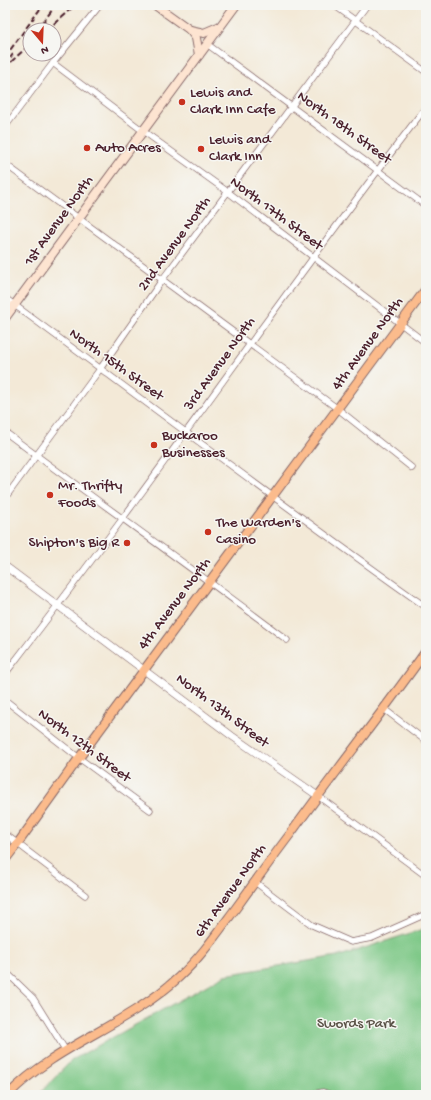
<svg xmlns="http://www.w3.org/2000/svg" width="431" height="1100" viewBox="0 0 431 1100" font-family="'Gochi Hand',sans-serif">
  <rect width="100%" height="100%" fill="#f6f6f2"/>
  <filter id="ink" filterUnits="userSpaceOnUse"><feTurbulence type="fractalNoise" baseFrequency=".025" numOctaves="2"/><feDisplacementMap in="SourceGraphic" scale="8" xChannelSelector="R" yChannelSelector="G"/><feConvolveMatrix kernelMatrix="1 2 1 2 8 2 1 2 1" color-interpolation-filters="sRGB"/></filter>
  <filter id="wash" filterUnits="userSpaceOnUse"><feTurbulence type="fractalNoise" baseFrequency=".012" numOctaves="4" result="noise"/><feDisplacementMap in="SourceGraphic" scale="16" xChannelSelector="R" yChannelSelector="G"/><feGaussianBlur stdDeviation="0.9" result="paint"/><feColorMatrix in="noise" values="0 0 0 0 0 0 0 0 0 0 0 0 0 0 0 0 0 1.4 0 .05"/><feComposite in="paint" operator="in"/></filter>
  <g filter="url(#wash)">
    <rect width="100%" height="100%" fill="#f3e9d7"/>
    <!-- green -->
    <path fill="#7cc785" stroke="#637358" d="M 426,928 L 426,1095 L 38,1095 L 72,1060 L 225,975 L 343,955 Z"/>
  </g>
  <g filter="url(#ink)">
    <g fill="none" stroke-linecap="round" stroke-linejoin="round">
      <defs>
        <g id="minor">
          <path d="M 334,5 L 426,72"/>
          <path d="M 207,44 L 426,206"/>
          <path d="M 53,63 L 143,131 L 228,192 L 426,343"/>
          <path d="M 5,127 L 53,63 L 100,5"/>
          <path d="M 5,164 L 338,409 L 412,468"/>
          <path d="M 5,298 C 145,401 284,507 426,607"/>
          <path d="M 5,432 C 98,502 194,569 287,640"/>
          <path d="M 5,498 L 100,369 L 162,280 L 367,5"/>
          <path d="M 5,674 C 45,622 84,571 123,518 C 224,381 322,242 426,107"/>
          <path d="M 5,700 L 79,758 L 150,810"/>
          <path d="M 384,709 L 426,741"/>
          <path d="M 318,796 L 426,876"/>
          <path d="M 5,834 L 85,895"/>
          <path d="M 255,882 L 312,925 L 351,942 L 372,938 L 426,914"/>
          <path d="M 5,971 L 33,998 L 66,1051"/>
          <path d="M 308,1095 L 323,1092 L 332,1095"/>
        </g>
        <path id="tertiary" d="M 5,566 L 232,736 L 318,796"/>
        <g id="secondary">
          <path d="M 155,5 L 190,30 L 196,38 L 199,55"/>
          <path d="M 190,30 L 204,33 L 218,27"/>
          <path d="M 5,318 L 236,5"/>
        </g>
        <g id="primary">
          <path d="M 5,860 L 18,843 L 79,758 L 426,289"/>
          <path d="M 8,1095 C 57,1044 128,1025 179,977 C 201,957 218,932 236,908 C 254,883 272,858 291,833 C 335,772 382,713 426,651"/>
        </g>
      </defs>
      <!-- minor casing -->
      <use href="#minor" stroke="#856667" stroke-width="7"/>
      <!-- tertiary casing -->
      <use href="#tertiary" stroke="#856667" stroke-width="8"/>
      <!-- secondary casing -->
      <use href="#secondary" stroke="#856667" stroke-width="10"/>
      <!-- primary casing -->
      <use href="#primary" stroke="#856667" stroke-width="10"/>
      <!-- minor -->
      <use href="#minor" stroke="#fff" stroke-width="5.5"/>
      <!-- tertiary -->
      <use href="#tertiary" stroke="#fff" stroke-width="7"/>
      <!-- secondary -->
      <use href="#secondary" stroke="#fde4d1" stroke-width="8"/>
      <!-- primary -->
      <use href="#primary" stroke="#fbbb8c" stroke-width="8"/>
      <!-- rail -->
      <g stroke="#4a1f2b" stroke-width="2" stroke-dasharray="6 3" stroke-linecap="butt">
        <path d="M 37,30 L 56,5"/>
        <path d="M 47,30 L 75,5"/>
        <path d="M 5,57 L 43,5"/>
        <path d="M 11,62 L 30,44"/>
        <path d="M 5,65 L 13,54"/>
      </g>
    </g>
  </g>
  <!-- markers -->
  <g fill="#c8321e" stroke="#f6f6f2" stroke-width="1.5">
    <circle cx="182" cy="102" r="4"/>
    <circle cx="87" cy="148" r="4"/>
    <circle cx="201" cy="149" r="4"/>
    <circle cx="154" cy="445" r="4"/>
    <circle cx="50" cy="495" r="4"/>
    <circle cx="208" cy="532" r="4"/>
    <circle cx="127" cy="543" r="4"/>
  </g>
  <g text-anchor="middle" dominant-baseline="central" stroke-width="3" stroke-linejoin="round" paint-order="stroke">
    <!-- poi labels -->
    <g font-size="15" fill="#4a1f2b" stroke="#f6f6f2" text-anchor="start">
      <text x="190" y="93">Lewis and<tspan x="190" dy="17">Clark Inn Cafe</tspan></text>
      <text x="209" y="140">Lewis and<tspan x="209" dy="17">Clark Inn</tspan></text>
      <text x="95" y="148">Auto Acres</text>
      <text x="162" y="436">Buckaroo<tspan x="162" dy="17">Businesses</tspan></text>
      <text x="58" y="486">Mr. Thrifty<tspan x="58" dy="17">Foods</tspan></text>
      <text x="216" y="523">The Warden's<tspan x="216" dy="17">Casino</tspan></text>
      <text x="119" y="543" text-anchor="end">Shipton's Big R</text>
    </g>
    <!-- street labels -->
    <g font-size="15" fill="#4a1f2b" stroke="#f6f6f2">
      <text transform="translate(344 128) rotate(36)">North 18th Street</text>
      <text transform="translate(276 214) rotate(37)">North 17th Street</text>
      <text transform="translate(59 221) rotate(-54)">1st Avenue North</text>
      <text transform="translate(175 244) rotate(-54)">2nd Avenue North</text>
      <text transform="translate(368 344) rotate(-54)">4th Avenue North</text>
      <text transform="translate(220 364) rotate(-54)">3rd Avenue North</text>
      <text transform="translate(116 365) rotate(36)">North 15th Street</text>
      <text transform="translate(175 604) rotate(-53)">4th Avenue North</text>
      <text transform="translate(222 711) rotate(37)">North 13th Street</text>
      <text transform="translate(84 746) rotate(37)">North 12th Street</text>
      <text transform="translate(231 891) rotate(-54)">6th Avenue North</text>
    </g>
    <!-- park labels -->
    <g font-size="15" fill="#595146" stroke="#f6f6f2">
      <text x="356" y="1024">Swords Park</text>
    </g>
  </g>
  <!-- margin -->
  <rect width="431" height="1100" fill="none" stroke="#f6f6f2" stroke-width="20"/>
  <!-- north arrow -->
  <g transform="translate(42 42) rotate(161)"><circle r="19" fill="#f6f6f2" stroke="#b1a0a2"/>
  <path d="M0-3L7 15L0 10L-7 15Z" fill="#c8321e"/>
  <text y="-6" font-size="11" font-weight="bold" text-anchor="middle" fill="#4a1f2b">N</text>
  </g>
</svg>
